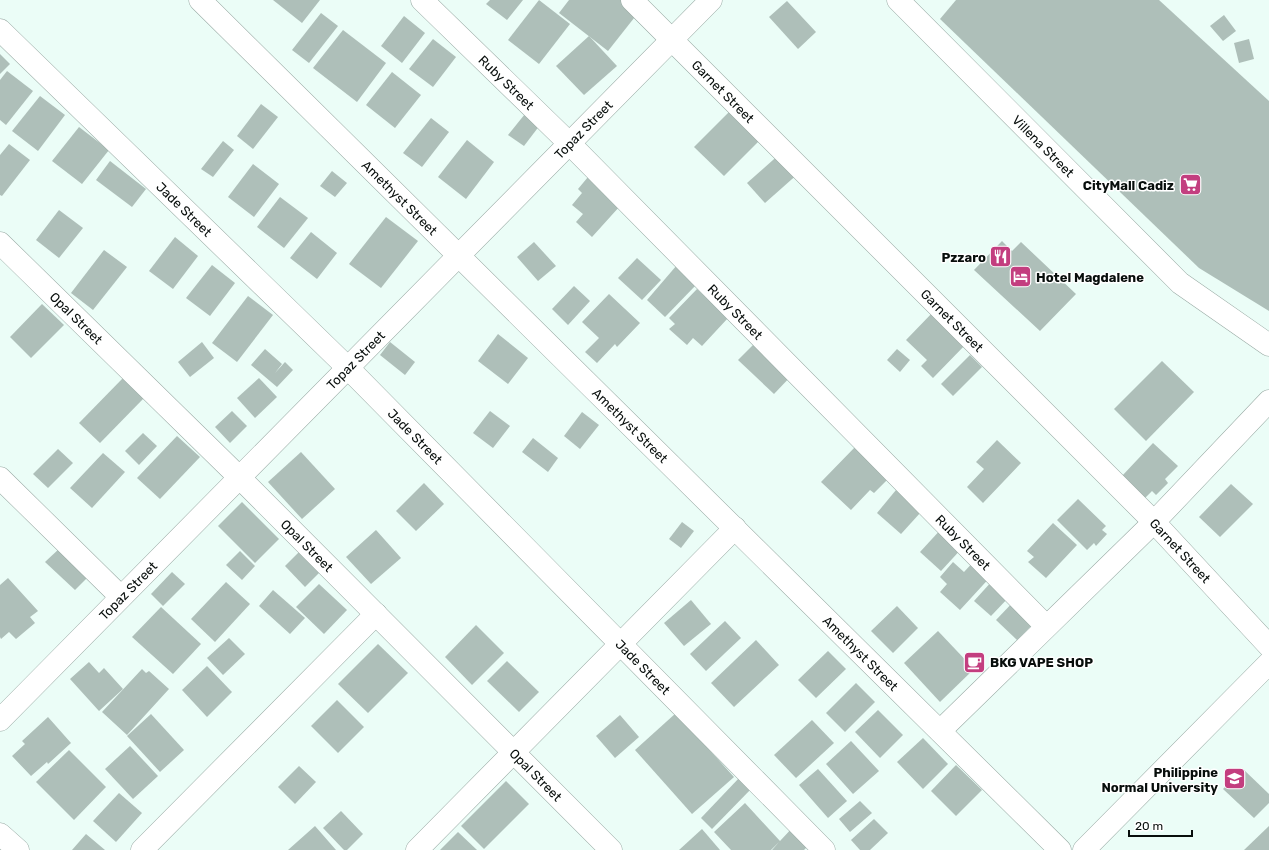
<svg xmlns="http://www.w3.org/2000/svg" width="1269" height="850" viewBox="0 0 1269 850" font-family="Rubik,sans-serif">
  <rect width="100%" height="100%" fill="#ebfdf7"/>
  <!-- building -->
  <g fill="#aebfb9">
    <path d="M 273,0 L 320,0 L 302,23 Z"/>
    <path d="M 490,0 L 523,0 L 507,20 L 486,4 Z"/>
    <path d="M 539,0 L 570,24 L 539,64 L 508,40 Z"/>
    <path d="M 569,0 L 621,0 L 638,13 L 608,51 L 559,13 Z"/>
    <path d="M 956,0 L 1159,0 L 1269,101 L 1269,311 L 1199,268 L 940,19 Z"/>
    <path d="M 787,1 L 816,32 L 798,49 L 769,17 Z"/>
    <path d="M 321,13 L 338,26 L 309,63 L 292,50 Z"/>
    <path d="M 1224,15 L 1236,31 L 1223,41 L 1210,26 Z"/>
    <path d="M 404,16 L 425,33 L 402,63 L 381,46 Z"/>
    <path d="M 343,30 L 386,63 L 357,102 L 313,68 Z"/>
    <path d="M 589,36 L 617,66 L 584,95 L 556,66 Z"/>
    <path d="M 433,39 L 456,57 L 433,87 L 409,69 Z"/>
    <path d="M 1249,39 L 1254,59 L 1239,63 L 1234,43 Z"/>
    <path d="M 0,54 L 10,64 L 0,74 Z"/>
    <path d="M 7,71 L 33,91 L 6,125 L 0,120 L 0,80 Z"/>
    <path d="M 392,72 L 421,95 L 395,128 L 366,105 Z"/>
    <path d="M 40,96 L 65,115 L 38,151 L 12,131 Z"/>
    <path d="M 261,104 L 278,117 L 253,149 L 237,136 Z"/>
    <path d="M 731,110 L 760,140 L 724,176 L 694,147 Z"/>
    <path d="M 525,114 L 540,125 L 524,146 L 508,135 Z"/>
    <path d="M 431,118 L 449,132 L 422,167 L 403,153 Z"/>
    <path d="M 79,127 L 109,150 L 82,184 L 52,161 Z"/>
    <path d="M 467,140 L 494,162 L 466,199 L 438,177 Z"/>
    <path d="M 223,141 L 234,150 L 213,177 L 201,169 Z"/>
    <path d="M 9,144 L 30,160 L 2,196 L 0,195 L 0,155 Z"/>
    <path d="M 782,152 L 800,172 L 765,203 L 747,183 Z"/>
    <path d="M 110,161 L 146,189 L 132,207 L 96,180 Z"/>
    <path d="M 253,164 L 279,184 L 254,217 L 228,197 Z"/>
    <path d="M 332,171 L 347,183 L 335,197 L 320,186 Z"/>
    <path d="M 588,177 L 620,206 L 592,237 L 576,222 L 583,214 L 572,205 L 582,193 L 578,189 Z"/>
    <path d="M 280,197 L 308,218 L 284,248 L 257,227 Z"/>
    <path d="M 59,210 L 83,228 L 59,258 L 36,240 Z"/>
    <path d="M 386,217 L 418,241 L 381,288 L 349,264 Z"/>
    <path d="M 311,232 L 337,253 L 317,279 L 290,258 Z"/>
    <path d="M 175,237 L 198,256 L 173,289 L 149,271 Z"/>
    <path d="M 1002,241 L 1012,251 L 1021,242 L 1076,294 L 1040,331 L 974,270 Z"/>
    <path d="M 534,242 L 556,266 L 538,281 L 517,257 Z"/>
    <path d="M 104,250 L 127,267 L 93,310 L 71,293 Z"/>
    <path d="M 637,258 L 661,280 L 642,300 L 618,278 Z"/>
    <path d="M 212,265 L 235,283 L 210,316 L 186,298 Z"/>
    <path d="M 677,265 L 697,284 L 665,317 L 647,300 Z"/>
    <path d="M 574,286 L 590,301 L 568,325 L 552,309 Z"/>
    <path d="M 697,289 L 728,318 L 702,346 L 693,338 L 687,345 L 669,329 L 675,324 L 669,318 Z"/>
    <path d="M 609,294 L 640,323 L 617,347 L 615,344 L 597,363 L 585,352 L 599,338 L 582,322 Z"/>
    <path d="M 248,296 L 273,315 L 237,362 L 212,343 Z"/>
    <path d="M 42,304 L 64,325 L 31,358 L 10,337 Z"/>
    <path d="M 934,311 L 967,343 L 933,378 L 921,366 L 927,360 L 906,340 Z"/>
    <path d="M 498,334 L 528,358 L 508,384 L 478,361 Z"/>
    <path d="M 759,339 L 794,373 L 774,394 L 738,360 Z"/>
    <path d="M 202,342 L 214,358 L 190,377 L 178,362 Z"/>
    <path d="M 390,342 L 415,362 L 405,375 L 380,355 Z"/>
    <path d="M 265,349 L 282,364 L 275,373 L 285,362 L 293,370 L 277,387 L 251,365 Z"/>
    <path d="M 897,349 L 910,360 L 900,372 L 887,360 Z"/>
    <path d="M 970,355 L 982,367 L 953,396 L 941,384 Z"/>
    <path d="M 1162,361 L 1194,392 L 1146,441 L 1114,409 Z"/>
    <path d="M 123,378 L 144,398 L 100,443 L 79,423 Z"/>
    <path d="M 259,378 L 277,397 L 255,418 L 237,398 Z"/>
    <path d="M 232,411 L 247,426 L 230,443 L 215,427 Z"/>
    <path d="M 490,411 L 510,426 L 493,448 L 473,433 Z"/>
    <path d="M 582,412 L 599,425 L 580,449 L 564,436 Z"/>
    <path d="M 143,433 L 157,446 L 139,465 L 125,451 Z"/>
    <path d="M 177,436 L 200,457 L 160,499 L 137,478 Z"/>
    <path d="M 533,438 L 558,458 L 548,472 L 522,452 Z"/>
    <path d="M 997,440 L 1021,463 L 983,503 L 967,487 L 984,469 L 976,462 Z"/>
    <path d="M 1153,443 L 1178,466 L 1165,479 L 1168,483 L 1156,495 L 1152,491 L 1145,498 L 1122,476 Z"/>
    <path d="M 856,446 L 889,478 L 874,493 L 870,490 L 851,510 L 821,482 Z"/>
    <path d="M 58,449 L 73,463 L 48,488 L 33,474 Z"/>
    <path d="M 301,452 L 335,489 L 302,519 L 268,482 Z"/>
    <path d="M 103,453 L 125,472 L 92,508 L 70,488 Z"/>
    <path d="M 424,483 L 444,504 L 416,531 L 396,511 Z"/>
    <path d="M 1231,484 L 1253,504 L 1220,537 L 1199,517 Z"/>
    <path d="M 896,490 L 921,512 L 901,534 L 877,513 Z"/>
    <path d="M 1078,499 L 1106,526 L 1102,530 L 1107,534 L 1096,546 L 1094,543 L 1087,550 L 1057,520 Z"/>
    <path d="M 242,502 L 279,539 L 255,563 L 218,526 Z"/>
    <path d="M 682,522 L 694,531 L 681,548 L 669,539 Z"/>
    <path d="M 1053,523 L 1077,545 L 1046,578 L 1028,562 L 1034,557 L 1027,551 Z"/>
    <path d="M 943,527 L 964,546 L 941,571 L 920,552 Z"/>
    <path d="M 376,530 L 401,558 L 371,584 L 346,557 Z"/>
    <path d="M 61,547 L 90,575 L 75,590 L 45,562 Z"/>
    <path d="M 240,551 L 255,566 L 242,580 L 226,565 Z"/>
    <path d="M 300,551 L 320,572 L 305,587 L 285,566 Z"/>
    <path d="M 977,558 L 994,573 L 960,610 L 940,592 L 947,584 L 940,577 L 953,562 L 964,572 Z"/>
    <path d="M 172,572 L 185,584 L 163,606 L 151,594 Z"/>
    <path d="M 8,578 L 38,611 L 30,617 L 35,623 L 16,639 L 9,632 L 1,639 L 0,637 L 0,585 Z"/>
    <path d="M 993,580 L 1010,596 L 991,616 L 974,601 Z"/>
    <path d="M 226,582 L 250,604 L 215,642 L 191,619 Z"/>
    <path d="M 319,584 L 347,610 L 324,634 L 296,607 Z"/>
    <path d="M 273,590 L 305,618 L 290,634 L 259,606 Z"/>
    <path d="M 1016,599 L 1038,619 L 1017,640 L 996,620 Z"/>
    <path d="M 691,600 L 711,624 L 684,646 L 664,623 Z"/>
    <path d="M 897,606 L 918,628 L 893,653 L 871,631 Z"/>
    <path d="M 161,607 L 201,644 L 173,674 L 132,637 Z"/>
    <path d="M 725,621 L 741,638 L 706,671 L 690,654 Z"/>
    <path d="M 476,625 L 504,653 L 472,685 L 445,657 Z"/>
    <path d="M 938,631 L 974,669 L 940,702 L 904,663 Z"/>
    <path d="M 229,638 L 245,654 L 223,675 L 207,658 Z"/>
    <path d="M 756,640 L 779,665 L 734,707 L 711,683 Z"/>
    <path d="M 378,644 L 408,673 L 368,713 L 338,684 Z"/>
    <path d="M 828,651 L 846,669 L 816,698 L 798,680 Z"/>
    <path d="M 507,661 L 539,692 L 519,712 L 487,681 Z"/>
    <path d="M 89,662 L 99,673 L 104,668 L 123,689 L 99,711 L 70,679 Z"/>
    <path d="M 207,666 L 232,692 L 207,717 L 182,690 Z"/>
    <path d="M 142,669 L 146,673 L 149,671 L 169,689 L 127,735 L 102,712 Z"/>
    <path d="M 856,683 L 875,702 L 845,732 L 826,713 Z"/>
    <path d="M 337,700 L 364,727 L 338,753 L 311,726 Z"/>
    <path d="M 878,710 L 903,735 L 880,758 L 855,732 Z"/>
    <path d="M 676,713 L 734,777 L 692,814 L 635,750 Z"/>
    <path d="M 151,714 L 184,750 L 160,772 L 127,736 Z"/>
    <path d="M 620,715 L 639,737 L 615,758 L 596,736 Z"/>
    <path d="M 48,717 L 71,743 L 48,764 L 47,762 L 31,776 L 12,756 L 25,744 L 22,741 Z"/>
    <path d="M 812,720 L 834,743 L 796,778 L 774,755 Z"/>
    <path d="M 923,738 L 948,764 L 923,789 L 897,762 Z"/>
    <path d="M 851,741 L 879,771 L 853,794 L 826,764 Z"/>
    <path d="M 130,746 L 158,776 L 133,799 L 105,769 Z"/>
    <path d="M 69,750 L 106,787 L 74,820 L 36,782 Z"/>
    <path d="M 956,765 L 982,790 L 956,816 L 931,791 Z"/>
    <path d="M 299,766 L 316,782 L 295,804 L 278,787 Z"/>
    <path d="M 818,769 L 847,801 L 828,818 L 799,785 Z"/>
    <path d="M 1243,769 L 1269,794 L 1269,803 L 1254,818 L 1223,789 Z"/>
    <path d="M 740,777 L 752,788 L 712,829 L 701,818 Z"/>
    <path d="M 506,781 L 529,804 L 484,849 L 461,826 Z"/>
    <path d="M 119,793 L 142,813 L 116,842 L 93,821 Z"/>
    <path d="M 860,801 L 872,813 L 850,832 L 839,819 Z"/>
    <path d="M 745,803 L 780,841 L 794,826 L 812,842 L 804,850 L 772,850 L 779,842 L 771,850 L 731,850 L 714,832 Z"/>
    <path d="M 341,811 L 363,834 L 347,850 L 344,850 L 323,828 Z"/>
    <path d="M 874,819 L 888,833 L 870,850 L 860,850 L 851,840 Z"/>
    <path d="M 315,826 L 336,850 L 288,850 Z"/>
    <path d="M 1269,826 L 1269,850 L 1244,850 Z"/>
    <path d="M 702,829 L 720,850 L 679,850 Z"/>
    <path d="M 458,832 L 477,850 L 440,850 Z"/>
    <path d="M 86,834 L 105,850 L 72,850 Z"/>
  </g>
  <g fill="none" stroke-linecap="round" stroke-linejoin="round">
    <defs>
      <g id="minor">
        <path id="s1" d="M 200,0 L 1060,850"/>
        <path id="s2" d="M 422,0 L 570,144 L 1046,626"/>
        <path id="s3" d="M 632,0 L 1154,522 L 1269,646"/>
        <path id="s4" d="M 0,30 L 348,368 L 824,850"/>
        <path id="s5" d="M 0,243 L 239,477 L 611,850"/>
        <path d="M 0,478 L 121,597"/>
        <path id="s6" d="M 0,720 L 711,0"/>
        <path d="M 940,731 L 1154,522 L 1269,401"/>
        <path d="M 0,834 L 18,850"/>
        <path d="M 142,850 L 376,614"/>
        <path d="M 417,850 L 735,528"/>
        <path d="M 1084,850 L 1269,663"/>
      </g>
      <g id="major">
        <path id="s7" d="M 898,0 L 1180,283 L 1269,345"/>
      </g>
    </defs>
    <!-- minor casing -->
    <use href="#minor" stroke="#98a9a3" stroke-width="23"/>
    <!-- major casing -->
    <use href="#major" stroke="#98a9a3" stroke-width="23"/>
    <!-- minor -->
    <use href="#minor" stroke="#fff" stroke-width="22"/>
    <!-- major -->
    <use href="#major" stroke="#fff" stroke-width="22"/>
  </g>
  <!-- icons -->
  <defs>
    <symbol id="supermarket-square" viewBox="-11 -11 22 22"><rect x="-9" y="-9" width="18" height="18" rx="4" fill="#c33e7f" stroke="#fff"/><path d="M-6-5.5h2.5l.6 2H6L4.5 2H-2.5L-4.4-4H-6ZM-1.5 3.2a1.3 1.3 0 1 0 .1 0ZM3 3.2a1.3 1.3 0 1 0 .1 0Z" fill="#fff"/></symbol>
    <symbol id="restaurant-square" viewBox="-11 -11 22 22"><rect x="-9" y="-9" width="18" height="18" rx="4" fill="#c33e7f" stroke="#fff"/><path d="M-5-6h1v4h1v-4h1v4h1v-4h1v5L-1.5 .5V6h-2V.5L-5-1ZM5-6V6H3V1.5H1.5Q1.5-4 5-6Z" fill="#fff"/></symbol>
    <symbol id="hotel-square" viewBox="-11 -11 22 22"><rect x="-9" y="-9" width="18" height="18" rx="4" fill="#c33e7f" stroke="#fff"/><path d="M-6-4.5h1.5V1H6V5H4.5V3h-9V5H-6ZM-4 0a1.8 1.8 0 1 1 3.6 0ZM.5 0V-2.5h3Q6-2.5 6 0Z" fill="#fff"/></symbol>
    <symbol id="cafe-square" viewBox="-11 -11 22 22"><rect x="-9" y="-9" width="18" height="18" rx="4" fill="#c33e7f" stroke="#fff"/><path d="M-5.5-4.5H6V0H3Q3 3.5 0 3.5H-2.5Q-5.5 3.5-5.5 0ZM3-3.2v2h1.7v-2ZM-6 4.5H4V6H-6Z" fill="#fff"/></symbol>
    <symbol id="university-square" viewBox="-11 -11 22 22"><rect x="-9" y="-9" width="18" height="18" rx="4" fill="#c33e7f" stroke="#fff"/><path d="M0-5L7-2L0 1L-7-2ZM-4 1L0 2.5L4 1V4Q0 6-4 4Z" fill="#fff"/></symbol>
  </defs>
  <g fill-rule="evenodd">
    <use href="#supermarket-square" x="1178" y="172" width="25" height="25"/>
    <use href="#restaurant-square" x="988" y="244" width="25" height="25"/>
    <use href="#hotel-square" x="1008" y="264" width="25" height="25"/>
    <use href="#cafe-square" x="962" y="650" width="25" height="25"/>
    <use href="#university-square" x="1222" y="766" width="25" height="25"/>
  </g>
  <g text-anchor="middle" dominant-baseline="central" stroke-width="3" stroke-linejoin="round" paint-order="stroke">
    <!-- street labels -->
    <g font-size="13" fill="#080e0c" stroke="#fff">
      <text stroke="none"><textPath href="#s2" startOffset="118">Ruby Street</textPath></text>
      <text stroke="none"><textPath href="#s3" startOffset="129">Garnet Street</textPath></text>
      <text stroke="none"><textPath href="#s6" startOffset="830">Topaz Street</textPath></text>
      <text stroke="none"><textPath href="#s7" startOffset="206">Villena Street</textPath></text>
      <text stroke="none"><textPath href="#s1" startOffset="281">Amethyst Street</textPath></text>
      <text stroke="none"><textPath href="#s4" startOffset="257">Jade Street</textPath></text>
      <text stroke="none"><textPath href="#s2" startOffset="442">Ruby Street</textPath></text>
      <text stroke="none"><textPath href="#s5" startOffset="107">Opal Street</textPath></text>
      <text stroke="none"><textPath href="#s3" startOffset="453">Garnet Street</textPath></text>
      <text stroke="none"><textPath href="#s6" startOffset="506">Topaz Street</textPath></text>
      <text stroke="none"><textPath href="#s1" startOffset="605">Amethyst Street</textPath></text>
      <text stroke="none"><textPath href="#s4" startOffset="581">Jade Street</textPath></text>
      <text stroke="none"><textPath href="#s2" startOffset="766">Ruby Street</textPath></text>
      <text stroke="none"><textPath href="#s5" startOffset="431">Opal Street</textPath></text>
      <text stroke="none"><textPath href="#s3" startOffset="777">Garnet Street</textPath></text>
      <text stroke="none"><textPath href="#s6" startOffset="182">Topaz Street</textPath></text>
      <text stroke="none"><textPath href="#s1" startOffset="929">Amethyst Street</textPath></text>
      <text stroke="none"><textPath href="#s4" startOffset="905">Jade Street</textPath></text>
      <text stroke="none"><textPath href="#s5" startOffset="755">Opal Street</textPath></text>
    </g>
    <!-- poi labels -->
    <g font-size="13" font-weight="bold" fill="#080e0c" stroke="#fff" text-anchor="end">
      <text x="1174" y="185">CityMall Cadiz</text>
      <text x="986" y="257">Pzzaro</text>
      <text x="1036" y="277" text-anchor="start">Hotel Magdalene</text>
      <text x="990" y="662" text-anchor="start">BKG VAPE SHOP</text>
      <text x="1218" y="772">Philippine<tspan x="1218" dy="15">Normal University</tspan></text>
    </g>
  </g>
  <!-- scale -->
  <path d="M1129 830v6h63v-6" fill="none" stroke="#080e0c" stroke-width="2"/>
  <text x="1135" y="830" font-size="12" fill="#080e0c" stroke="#ffffff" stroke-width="3" paint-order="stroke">20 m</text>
</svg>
